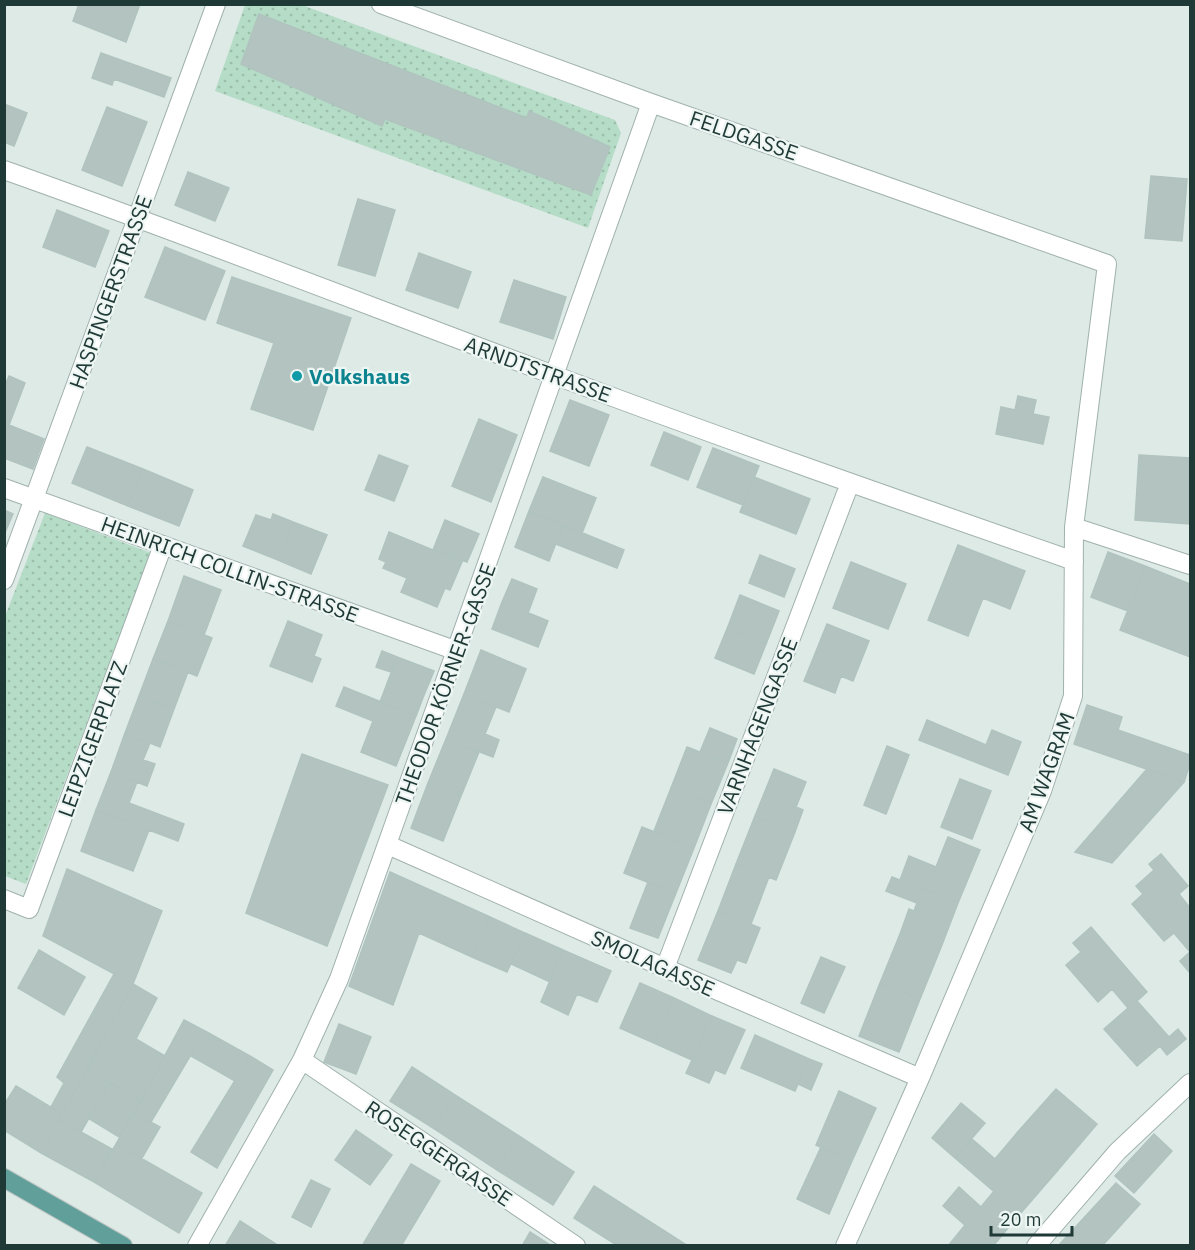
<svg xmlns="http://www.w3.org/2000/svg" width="1195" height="1250" font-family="'IBM Plex Sans',sans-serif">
<defs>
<pattern id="grass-dots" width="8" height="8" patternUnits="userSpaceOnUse" patternTransform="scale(1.5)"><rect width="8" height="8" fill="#b5dcc6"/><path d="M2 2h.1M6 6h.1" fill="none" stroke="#9bbeab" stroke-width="1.8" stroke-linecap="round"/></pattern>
</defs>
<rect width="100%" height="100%" fill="#ddeae6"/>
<path fill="url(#grass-dots)" d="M245,5H302L615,120L621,133L588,228L215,91Z
M45,513L151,553L26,884L5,876L4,619Z"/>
<path fill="#b3c4c0" stroke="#b0c3be" stroke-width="1.5" d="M79,4H140L126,42L73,21Z
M259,14L527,118L529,111L610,147L591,195L385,119L382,126L241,64Z
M101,53L171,78L164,97L114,79L112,85L92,78Z
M4,104L27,113L14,146L4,142Z
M107,107L147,122L122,186L82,170Z
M188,172L229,188L215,221L175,205Z
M1151,176L1187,179L1182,241L1145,238Z
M358,199L395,210L375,276L338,265Z
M57,210L109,231L95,267L43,247Z
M165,247L225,271L205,320L145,297Z
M419,253L471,272L458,308L406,290Z
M232,277L351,318L313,430L251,409L274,343L217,323Z
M514,280L566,297L553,339L500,322Z
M9,376L25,383L9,425L44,439L33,469L4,458V388Z
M1018,396L1036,400L1033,414L1049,417L1043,444L996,434L1001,407L1015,410Z
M570,400L609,415L589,466L550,451Z
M479,419L517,435L491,502L452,486Z
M664,432L701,447L688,480L651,465Z
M87,447L143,469L128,506L72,483Z
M713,448L759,466L743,505L697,487Z
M379,455L408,466L394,501L365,490Z
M1139,455L1190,458V524L1135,520Z
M143,469L193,490L179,526L128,506Z
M543,477L596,498L582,533L529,511Z
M754,477L810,499L796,534L740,512Z
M4,510L13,514L4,535Z
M529,511L563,525L549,561L515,547Z
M273,514L293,522L278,560L243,546L256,515L271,520Z
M445,520L479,534L467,562L433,550Z
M293,522L327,535L311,574L278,560Z
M563,525L624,550L617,568L556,544Z
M389,532L462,562L450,590L445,588L437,607L401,592L407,578L383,568L386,562L379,559Z
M958,545L1025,571L1010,609L983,598L968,636L928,620Z
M1108,552L1145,566L1128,611L1091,597Z
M760,555L795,569L784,597L749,583Z
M851,562L906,584L888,629L833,608Z
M1145,566L1190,584V657L1120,630Z
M184,576L221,590L204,635L168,621Z
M512,579L537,589L528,613L502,602Z
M740,595L779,611L766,644L727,629Z
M502,602L548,621L538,647L492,629Z
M168,621L212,638L197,676L153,659Z
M288,621L322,635L314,656L321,659L312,682L270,666Z
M827,624L869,641L853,681L841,676L835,693L804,681Z
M727,629L766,644L754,674L715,658Z
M481,650L526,669L509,712L464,694Z
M382,651L397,657L391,672L376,667Z
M397,657L434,671L424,695L388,681Z
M153,659L188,672L174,709L139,696Z
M388,681L424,695L416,716L380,702Z
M344,687L416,716L396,766L361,752L373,721L336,706Z
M464,694L496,707L485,734L499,740L493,757L446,739Z
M139,696L174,709L160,747L125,733Z
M1087,705L1122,717L1118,730L1190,755V764L1184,782L1074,744Z
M927,720L986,745L992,730L1021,742L1008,775L919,740Z
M710,728L737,739L728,763L700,752Z
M125,733L150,743L143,760L155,764L147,786L111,772Z
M446,739L479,752L461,796L428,783Z
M887,746L909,755L886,814L864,805Z
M687,747L728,763L711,804L671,788Z
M302,754L388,785L327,946L246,913Z
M774,769L806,782L796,807L803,810L795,832L755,816Z
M1147,769L1184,782L1112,863L1075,852Z
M111,772L137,782L129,803L184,824L178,841L96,810Z
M960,779L991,791L972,839L941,827Z
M428,783L461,796L443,841L411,828Z
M671,788L711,804L694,848L654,831Z
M96,810L149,830L133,871L81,851Z
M755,816L795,832L776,880L736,864Z
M642,827L694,848L676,893L624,873Z
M948,837L980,850L958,903L900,880L909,856L936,867Z
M1161,854L1188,886L1179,894L1190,908V952L1174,933L1164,941L1132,904L1143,894L1136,886L1154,870L1149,864Z
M736,864L769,877L751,924L718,911Z
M67,869L162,911L133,984L43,936Z
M390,872L490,917L472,957L419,933L393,1005L349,986Z
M892,877L958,903L940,950L900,934L909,909L914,911L917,903L886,891Z
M648,882L676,893L658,938L630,928Z
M718,911L760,928L746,963L737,960L731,973L698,960Z
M490,917L525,933L507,972L472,957Z
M1091,927L1147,992L1137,1001L1169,1037L1178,1029L1186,1039L1167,1055L1160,1046L1137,1066L1104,1029L1128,1008L1112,989L1098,1002L1066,965L1081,952L1073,943Z
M525,933L563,950L550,982L511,964Z
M900,934L940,950L920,999L880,983Z
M39,950L85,977L64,1015L18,988Z
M563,950L611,971L597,1002L577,994L568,1015L541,1002Z
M1190,952V973L1180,961Z
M821,957L845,967L824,1013L801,1003Z
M114,974L133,984L62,1114L51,1107L64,1083L57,1077Z
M640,983L674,998L654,1043L620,1028Z
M880,983L920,999L899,1052L859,1036Z
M133,984L157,998L136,1039L165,1056L141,1101L87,1070Z
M674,998L712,1016L692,1060L654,1043Z
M712,1016L745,1030L725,1074L692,1060Z
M184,1020L205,1031L151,1122L134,1113Z
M339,1024L371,1037L356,1074L324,1062Z
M205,1031L250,1056L235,1081L191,1056Z
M755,1035L809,1059L795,1091L741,1068Z
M250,1056L273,1070L217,1168L191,1152Z
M809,1059L822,1064L811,1090L798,1084Z
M692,1060L715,1070L709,1083L686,1073Z
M412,1067L455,1095L433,1128L390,1101Z
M87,1070L110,1082L81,1132L59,1120Z
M110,1082L141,1101L119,1137L88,1118Z
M16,1086L62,1114L41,1153L4,1130V1105Z
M1056,1089L1097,1124L1058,1170L1016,1134Z
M839,1091L876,1108L852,1161L816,1145Z
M455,1095L519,1136L497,1170L433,1128Z
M961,1103L985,1123L955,1158L932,1138Z
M134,1113L160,1127L142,1158L116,1144Z
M59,1120L112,1149L94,1182L41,1153Z
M356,1130L392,1155L370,1185L335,1160Z
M1016,1134L1058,1170L1020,1214L955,1158L972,1139L995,1159Z
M1154,1134L1172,1151L1134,1193L1115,1176Z
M519,1136L574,1172L553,1205L497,1170Z
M116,1144L202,1193L179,1233L94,1182Z
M821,1147L852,1161L829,1214L797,1199Z
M411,1164L440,1181L401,1246H362Z
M311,1180L330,1189L311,1227L292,1217Z
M1116,1183L1140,1204L1102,1246H1058Z
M594,1186L663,1230L653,1246H618L574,1218Z
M959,1187L981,1207L994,1191L1020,1214L993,1246H989L943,1206Z
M240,1221L279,1246H225Z
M965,1225L989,1246H948Z
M663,1230L688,1246H653Z
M530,1232L550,1245V1246H522Z"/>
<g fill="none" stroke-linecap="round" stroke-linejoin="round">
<defs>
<path id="minor" d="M381,4L651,103L1107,264L1074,527L1073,696L1042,791L920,1078L845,1246
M4,170C188,235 369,306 551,374C724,439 899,500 1074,561
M4,488L457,651
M1074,527L1190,565
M4,580L216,4
M388,845L665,968L920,1078
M4,899L29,909L163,545
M665,968L850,483
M302,1060L576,1246
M197,1246L302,1060L339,979L651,103
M1036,1246L1117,1152L1190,1083"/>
<path id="major" d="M4,1178L123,1246"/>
</defs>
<use href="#minor" stroke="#a0b1ae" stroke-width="20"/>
<use href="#major" stroke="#bcc4c3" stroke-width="20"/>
<use href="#minor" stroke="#fff" stroke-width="18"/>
<use href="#major" stroke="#61a09a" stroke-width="18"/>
</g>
<circle fill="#0f9aa8" stroke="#eef6f3" stroke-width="2" cx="297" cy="376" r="6"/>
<g text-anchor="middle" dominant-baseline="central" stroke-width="4.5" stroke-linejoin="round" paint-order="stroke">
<g font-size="21" fill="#1f3936" stroke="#eef6f3">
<text transform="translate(744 135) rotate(19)">FELDGASSE</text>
<text transform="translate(110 292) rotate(-70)">HASPINGERSTRASSE</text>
<text transform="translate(538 369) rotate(20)">ARNDTSTRASSE</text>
<text transform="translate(230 569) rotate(20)">HEINRICH COLLIN-STRASSE</text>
<text transform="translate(445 684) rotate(-70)">THEODOR KÖRNER-GASSE</text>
<text transform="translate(757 726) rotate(-69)">VARNHAGENGASSE</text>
<text transform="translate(92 739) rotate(-70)">LEIPZIGERPLATZ</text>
<text transform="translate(1046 772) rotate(-70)">AM WAGRAM</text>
<text transform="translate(653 963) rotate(24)">SMOLAGASSE</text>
<text transform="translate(439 1153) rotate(34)">ROSEGGERGASSE</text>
</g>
<g font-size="21" font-weight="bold" fill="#0d838f" stroke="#eef6f3" text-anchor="start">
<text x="309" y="376">Volkshaus</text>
</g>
</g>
<rect width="1195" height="1250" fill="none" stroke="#1f3936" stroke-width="12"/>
<path d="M991 1226v9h81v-9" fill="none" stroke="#1f3936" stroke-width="3"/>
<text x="1000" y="1226" font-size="18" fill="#1f3936" stroke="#eef6f3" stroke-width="4.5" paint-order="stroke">20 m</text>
</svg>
